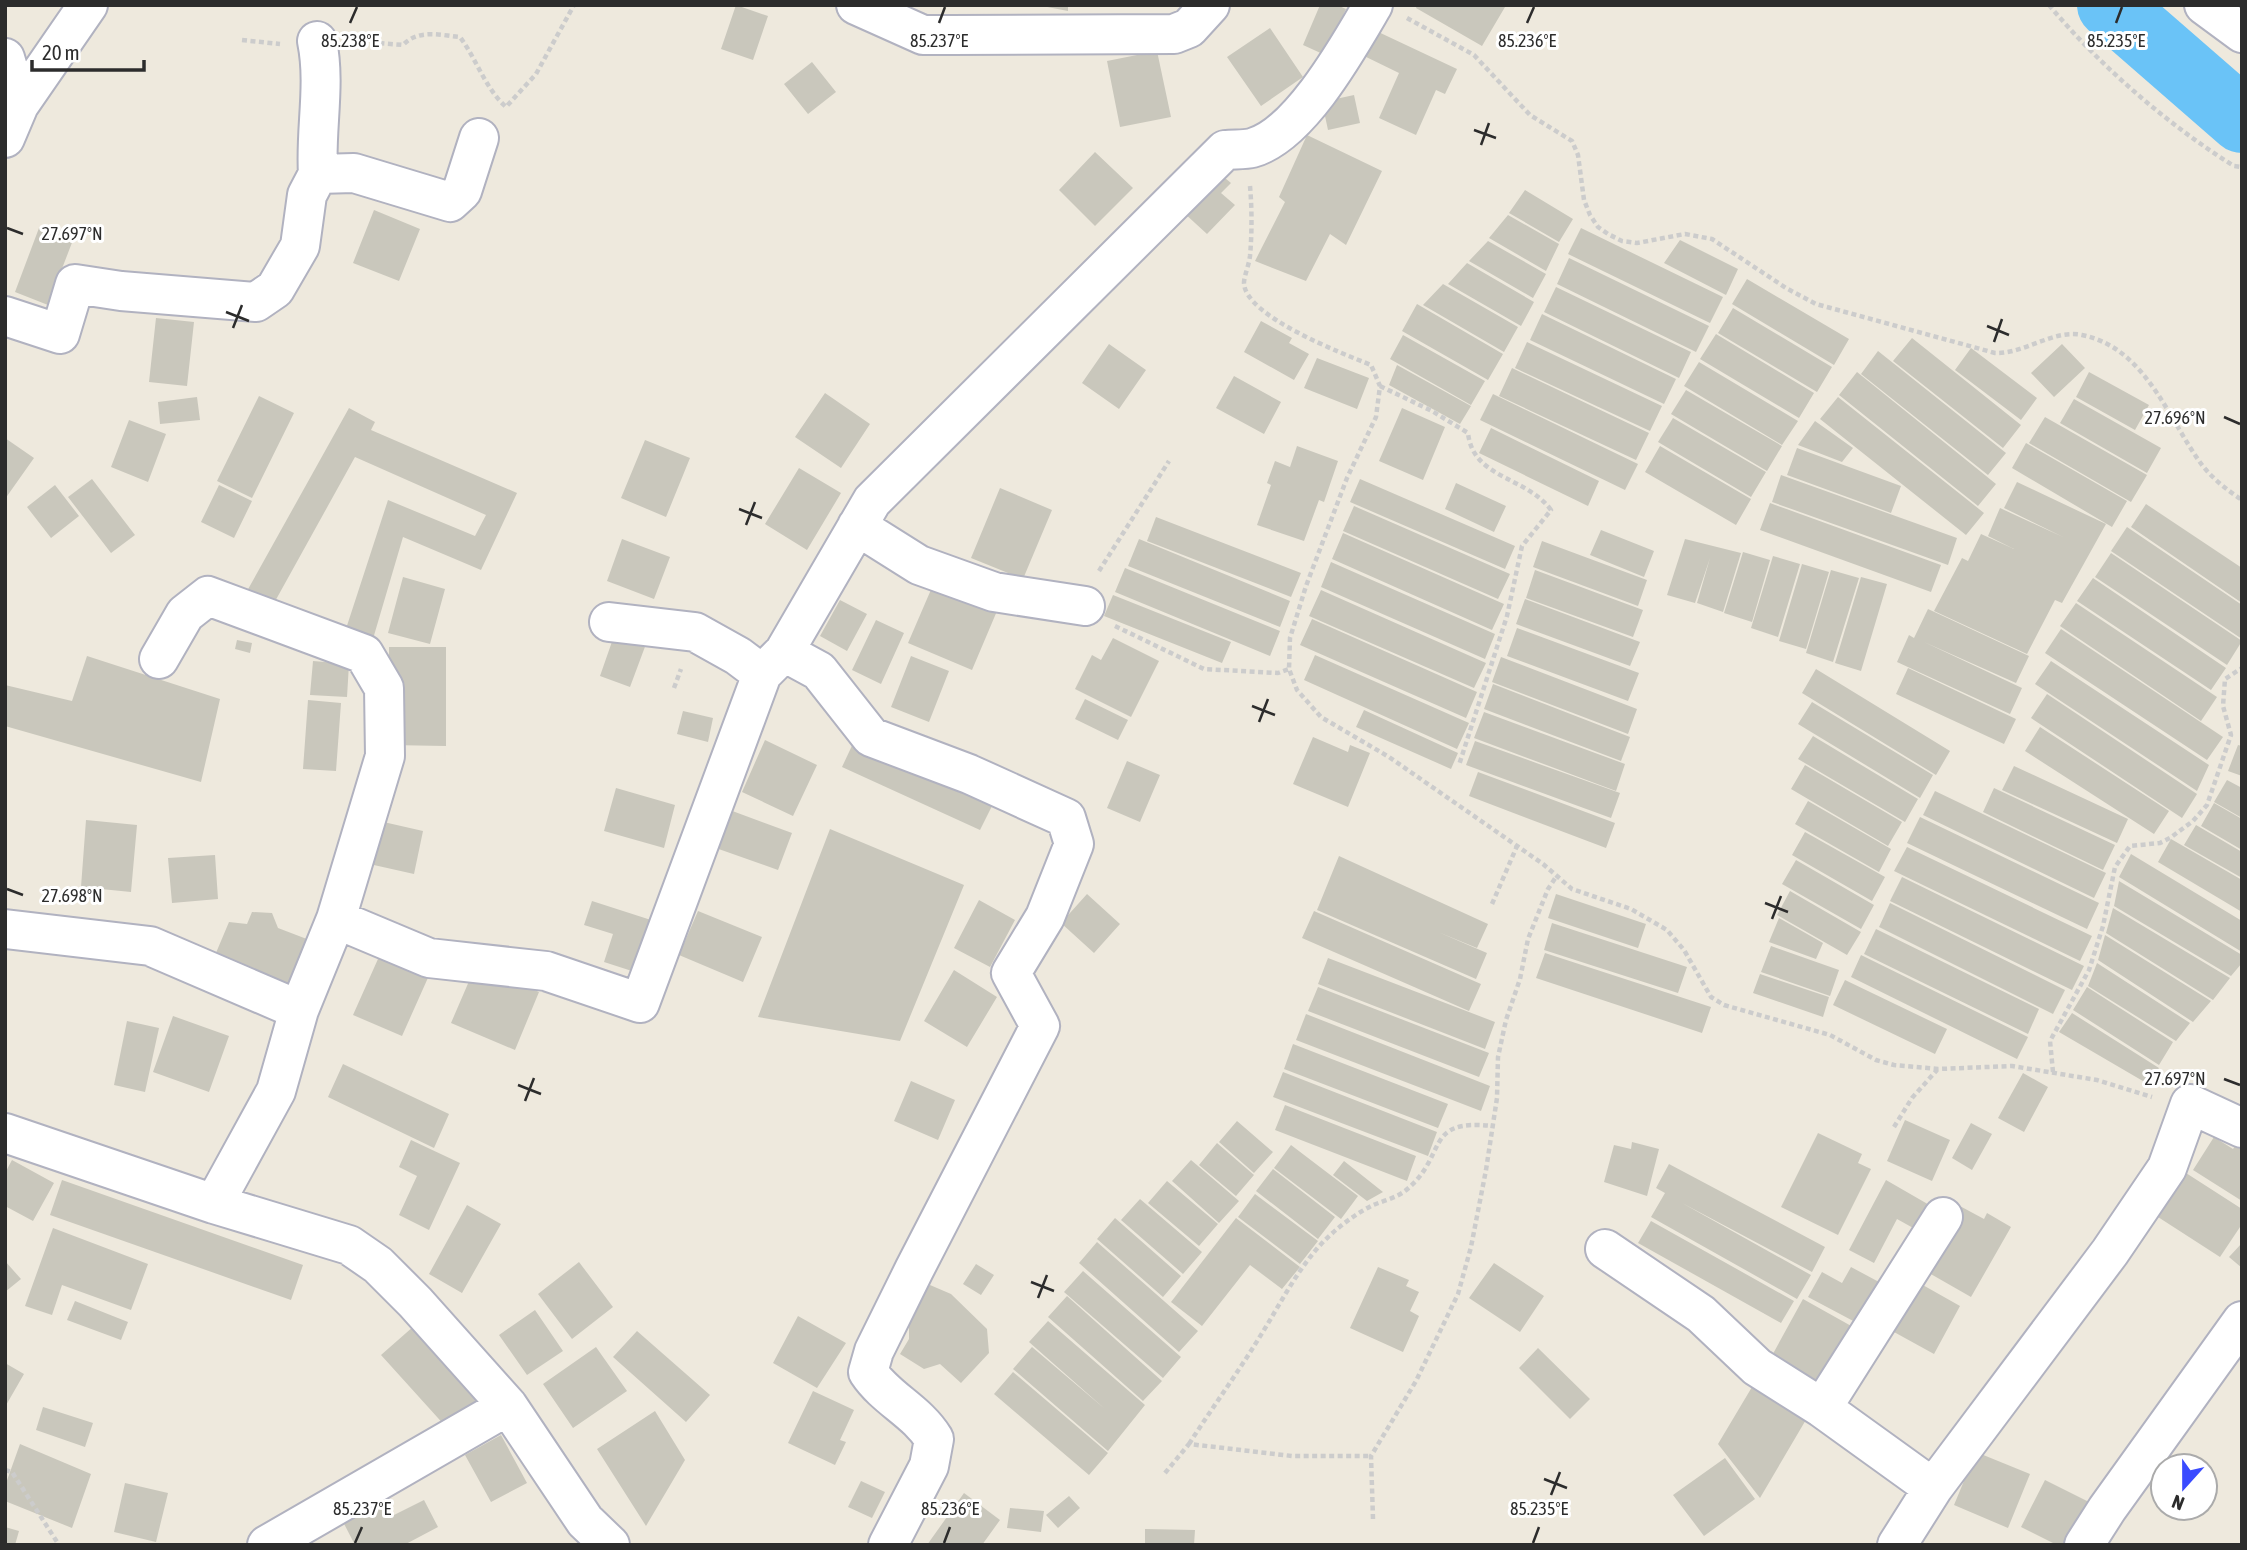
<svg xmlns="http://www.w3.org/2000/svg" width="2247" height="1550" font-family="'Asap Condensed',sans-serif">
<rect width="100%" height="100%" fill="#eee9dd"/>
<g fill="none" stroke-linecap="round" stroke-linejoin="round">
<path stroke="#6ac3f7" stroke-width="66" d="M2110,5L2242,120"/>
</g>
<path fill="#c9c7bc" d="M736,5L768,16L753,60L721,49Z
M1037,5H1068V11Z
M1320,5H1337L1346,9L1325,55L1303,45Z
M1417,5H1501L1505,7L1482,46L1416,8Z
M1270,28L1303,77L1261,106L1227,57Z
M1372,29L1457,69L1445,94L1436,90L1416,135L1379,118L1399,73L1360,54Z
M1157,51L1171,117L1120,127L1107,61Z
M812,62L836,92L808,114L784,84Z
M1354,95L1360,123L1328,130L1322,102Z
M1307,135L1382,171L1346,245L1330,234L1306,281L1255,261L1285,202L1279,197Z
M1095,152L1133,188L1095,226L1059,190Z
M1219,173L1231,183L1221,193L1235,205L1207,234L1183,212Z
M1525,190L1573,219L1559,242L1509,213Z
M374,210L420,229L399,281L353,263Z
M1508,215L1559,244L1546,271L1489,238Z
M39,228L73,240L48,305L15,292Z
M1581,228L1723,297L1710,323L1568,254Z
M1680,240L1738,269L1726,295L1664,263Z
M1488,241L1546,274L1533,298L1469,261Z
M1569,258L1709,326L1696,352L1557,284Z
M1467,263L1534,302L1521,326L1448,284Z
M1747,279L1849,339L1834,365L1732,304Z
M1443,284L1518,327L1504,352L1423,305Z
M1556,287L1691,352L1679,378L1544,312Z
M1417,304L1503,354L1488,380L1402,331Z
M1733,308L1832,367L1817,392L1718,333Z
M1542,314L1676,379L1664,404L1530,340Z
M156,318L194,322L187,386L149,382Z
M1261,321L1292,338L1289,343L1309,354L1294,380L1244,352Z
M1716,334L1814,393L1799,418L1700,359Z
M1403,335L1485,381L1471,405L1390,359Z
M1912,338L2021,425L2003,448L1893,361Z
M1527,342L1662,406L1650,431L1515,368Z
M1109,344L1146,370L1119,409L1082,383Z
M2062,344L2085,368L2054,397L2031,373Z
M1971,348L2037,398L2021,420L1955,370Z
M1878,351L2006,453L1988,475L1861,374Z
M1317,358L1369,378L1357,409L1304,388Z
M1699,362L1798,421L1782,445L1684,386Z
M1397,365L1471,406L1460,424L1389,385Z
M1512,368L1649,433L1636,460L1499,396Z
M1857,372L1996,484L1978,506L1839,395Z
M2089,372L2149,405L2135,430L2076,397Z
M1234,376L1281,402L1264,434L1216,408Z
M1686,390L1782,446L1767,471L1671,414Z
M825,393L870,424L841,468L795,437Z
M1493,394L1638,464L1625,490L1480,420Z
M259,396L294,413L252,498L217,481Z
M197,397L200,420L160,424L158,402Z
M1838,397L1984,513L1966,535L1820,419Z
M2074,399L2161,448L2147,473L2060,423Z
M349,408L375,422L371,430L517,493L481,570L403,537L370,649L342,641L388,500L475,536L486,515L355,457L268,614L242,600Z
M1402,408L1445,427L1423,480L1379,461Z
M2045,417L2147,475L2131,502L2029,443Z
M1673,418L1766,472L1751,497L1658,442Z
M129,420L166,434L148,482L111,467Z
M1815,421L1853,448L1842,462L1798,445Z
M1491,428L1599,481L1588,506L1479,453Z
M5,438L34,458L5,499Z
M645,440L690,458L666,517L621,498Z
M2026,443L2127,501L2112,527L2012,468Z
M1297,446L1338,461L1324,502L1319,500L1304,541L1257,525L1271,485L1267,483L1275,461L1290,467Z
M1660,446L1751,499L1736,525L1645,472Z
M1797,448L1901,486L1891,513L1787,475Z
M799,468L841,493L807,550L765,524Z
M1781,475L1957,538L1948,565L1772,502Z
M92,479L135,535L111,553L68,497Z
M1360,479L1515,546L1505,569L1350,502Z
M2017,482L2106,524L2062,603L2055,600L2027,654L1934,611L1962,558L1968,561L1981,534L2014,549L1988,536L2000,508L2063,537L2004,508Z
M1456,483L1506,506L1494,532L1445,509Z
M55,485L79,516L51,538L27,507Z
M219,485L252,501L234,538L201,522Z
M1000,488L1052,510L1023,579L971,558Z
M1770,503L1941,565L1931,592L1760,530Z
M2146,504L2242,568V603L2131,527Z
M1354,506L1510,574L1498,599L1343,531Z
M1156,517L1301,573L1291,597L1147,541Z
M2127,527L2242,605V639L2111,551Z
M1601,530L1654,551L1644,577L1590,555Z
M1343,533L1504,604L1492,630L1332,559Z
M622,539L670,557L654,599L607,581Z
M1139,539L1290,601L1280,627L1128,566Z
M1685,539L1741,553L1723,612L1697,603L1710,558L1695,603L1667,595Z
M1542,541L1647,580L1638,606L1533,567Z
M1743,552L1770,560L1752,622L1724,613Z
M2111,553L2242,641L2227,665L2095,577Z
M1773,556L1800,564L1778,637L1751,628Z
M1331,562L1495,634L1485,659L1321,587Z
M1802,564L1829,572L1806,649L1779,641Z
M1125,568L1280,631L1270,656L1115,592Z
M1535,570L1643,610L1633,637L1526,598Z
M1831,570L1859,578L1833,662L1806,653Z
M403,577L445,589L430,644L388,633Z
M1861,577L1887,584L1861,671L1835,663Z
M2093,578L2226,668L2211,690L2077,601Z
M933,585L997,611L972,670L908,643Z
M1321,590L1486,663L1474,688L1309,616Z
M1113,595L1231,642L1222,663L1104,616Z
M1525,599L1640,642L1630,666L1516,624Z
M840,600L867,614L847,651L820,636Z
M2076,603L2217,697L2201,721L2060,626Z
M1928,609L2029,656L2016,683L1924,642L2022,688L2010,714L1897,662L1909,635L1914,638Z
M1312,619L1477,692L1466,718L1300,645Z
M876,620L904,633L881,684L852,670Z
M1517,628L1639,673L1628,701L1507,656Z
M2061,629L2223,737L2207,760L2045,653Z
M615,633L646,644L630,687L600,676Z
M1113,638L1159,661L1131,717L1075,689L1092,655L1101,660Z
M237,640L252,643L250,653L235,649Z
M389,647H446V746L389,745Z
M1315,655L1469,723L1457,749L1304,680Z
M87,656L220,699L201,782L5,726V685L72,701Z
M911,656L949,671L929,722L891,707Z
M1501,657L1637,709L1628,734L1492,682Z
M313,661L349,664L347,697L310,695Z
M2051,661L2209,765L2197,791L2035,684Z
M1908,668L2016,719L2004,744L1896,694Z
M1816,669L1950,751L1936,775L1802,693Z
M1493,684L1630,737L1621,761L1484,709Z
M2047,694L2197,794L2182,818L2031,718Z
M1085,699L1128,720L1118,740L1075,719Z
M308,700L341,703L336,771L303,769Z
M1812,702L1933,775L1920,798L1798,724Z
M1364,710L1458,753L1451,769L1356,727Z
M683,711L713,718L708,742L677,734Z
M1484,712L1625,764L1616,791L1474,738Z
M2040,727L2169,811L2154,834L2025,751Z
M857,735L995,800L980,830L842,767Z
M1813,736L1918,799L1905,822L1798,759Z
M1313,737L1348,752L1350,745L1370,753L1348,807L1293,784Z
M765,740L817,765L793,816L742,792Z
M1475,741L1620,793L1611,818L1466,765Z
M2238,745L2242,746V776L2228,771Z
M1127,761L1160,775L1140,822L1107,808Z
M1805,765L1902,822L1888,846L1791,789Z
M2014,766L2128,819L2117,843L2002,790Z
M1478,772L1615,823L1606,848L1469,796Z
M2227,780L2242,788V818L2214,802Z
M616,788L675,805L664,848L604,831Z
M1994,788L2115,845L2103,870L1983,812Z
M1935,791L2106,873L2094,898L1923,815Z
M1808,801L1891,849L1879,872L1795,824Z
M2214,803L2242,819V850L2201,826Z
M727,809L792,833L778,870L713,847Z
M1920,817L2099,903L2087,929L1907,843Z
M366,818L423,831L414,874L356,861Z
M86,820L137,825L131,892L81,887Z
M2196,825L2242,852V878L2184,845Z
M830,829L964,885L900,1041L758,1017Z
M1805,832L1885,877L1872,901L1792,855Z
M2171,839L2242,880V912L2158,862Z
M1907,847L2092,936L2080,961L1894,871Z
M2131,854L2242,921V952L2119,877Z
M215,855L218,899L172,903L168,858Z
M1339,856L1488,924L1477,948L1438,932L1487,953L1476,979L1317,910Z
M1796,860L1874,905L1861,929L1782,884Z
M1902,877L2084,966L2072,990L1890,901Z
M2119,881L2242,955V963L2231,976L2114,906Z
M1790,891L1861,932L1847,955L1777,915Z
M1087,894L1120,924L1094,953L1061,923Z
M1556,894L1646,924L1638,948L1548,918Z
M979,900L1015,920L990,967L954,948Z
M592,901L651,920L635,972L604,962L613,934L584,925Z
M1890,903L2065,990L2053,1014L1879,927Z
M2113,908L2230,978L2213,1000L2106,933Z
M698,911L762,937L743,982L679,955Z
M1314,911L1481,984L1469,1011L1302,938Z
M252,912L272,913L278,928L312,941L291,992L213,960L229,922L247,924Z
M1779,918L1823,943L1816,959L1769,942Z
M1552,923L1687,967L1678,993L1544,950Z
M1876,929L2039,1009L2028,1034L1864,954Z
M2105,935L2211,1001L2193,1022L2098,960Z
M1771,946L1839,970L1830,996L1761,972Z
M382,950L431,971L402,1036L353,1015Z
M1545,953L1711,1007L1702,1033L1536,978Z
M1861,955L2028,1037L2017,1059L1851,977Z
M1328,958L1495,1022L1485,1049L1318,984Z
M2097,963L2190,1023L2176,1041L2088,986Z
M476,965L539,992L515,1050L451,1023Z
M954,970L997,997L967,1047L924,1021Z
M1760,974L1829,997L1823,1017L1753,993Z
M1845,980L1947,1029L1935,1054L1833,1005Z
M1318,987L1489,1053L1479,1077L1308,1011Z
M2087,987L2173,1042L2159,1065L2073,1010Z
M2072,1013L2159,1068L2148,1084L2059,1032Z
M1306,1014L1490,1086L1481,1111L1296,1040Z
M173,1016L229,1036L209,1092L153,1072Z
M127,1021L159,1028L145,1092L114,1085Z
M1293,1044L1448,1104L1438,1128L1284,1069Z
M343,1064L449,1114L434,1148L328,1097Z
M1283,1072L1437,1132L1428,1156L1273,1097Z
M2023,1073L2048,1087L2024,1132L1998,1118Z
M911,1081L955,1100L938,1140L894,1121Z
M1285,1105L1416,1156L1407,1181L1275,1130Z
M1905,1120L1950,1140L1932,1181L1887,1161Z
M1237,1121L1273,1152L1254,1173L1219,1142Z
M1971,1123L1992,1134L1972,1170L1952,1158Z
M1818,1133L1862,1154L1858,1163L1871,1169L1838,1235L1781,1207Z
M2214,1137L2233,1149L2238,1142L2242,1144V1201L2193,1170Z
M411,1140L460,1163L429,1230L399,1215L417,1176L399,1167Z
M1632,1142L1659,1149L1647,1196L1604,1182L1614,1145L1631,1149Z
M1217,1143L1254,1175L1236,1196L1199,1165Z
M1291,1145L1358,1196L1341,1219L1274,1168Z
M12,1160L54,1183L33,1221L5,1206V1173Z
M1191,1160L1239,1201L1219,1223L1172,1181Z
M1344,1161L1383,1192L1367,1201L1333,1175Z
M1669,1164L1825,1247L1812,1272L1682,1203L1811,1275L1797,1299L1651,1217L1665,1193L1656,1188Z
M1273,1169L1335,1217L1318,1239L1256,1191Z
M2186,1173L2242,1209V1224L2220,1257L2158,1217Z
M62,1180L303,1265L291,1300L50,1215Z
M1886,1180L1938,1210L1924,1234L1897,1219L1874,1263L1849,1250Z
M1167,1181L1218,1224L1199,1246L1148,1203Z
M1255,1194L1318,1241L1300,1264L1238,1217Z
M1140,1199L1202,1252L1183,1274L1121,1220Z
M467,1205L501,1224L462,1293L429,1274Z
M1958,1205L1984,1219L1987,1213L2011,1227L1971,1297L1922,1269Z
M1115,1218L1181,1276L1163,1297L1097,1239Z
M1236,1218L1300,1267L1282,1289L1250,1265L1202,1326L1171,1302Z
M1651,1221L1794,1301L1781,1323L1638,1243Z
M53,1228L148,1264L131,1310L62,1285L52,1315L25,1306Z
M1097,1242L1198,1331L1179,1352L1079,1263Z
M2242,1243V1268L2229,1257Z
M5,1261L21,1279L5,1292Z
M579,1262L613,1307L572,1339L538,1294Z
M1494,1263L1544,1296L1520,1332L1469,1298Z
M976,1264L994,1275L981,1295L963,1284Z
M1378,1267L1409,1280L1406,1286L1419,1292L1410,1311L1419,1316L1403,1352L1350,1328Z
M1851,1267L1879,1282L1857,1323L1808,1297L1822,1272L1842,1283Z
M1083,1271L1181,1357L1163,1378L1064,1292Z
M1921,1284L1960,1306L1934,1354L1894,1332Z
M930,1285L951,1294L987,1329L989,1353L961,1383L940,1364L924,1369L900,1354L909,1339V1312Z
M1067,1296L1162,1381L1143,1401L1048,1317Z
M1803,1299L1853,1327L1818,1389L1769,1361Z
M75,1301L128,1322L121,1340L67,1320Z
M535,1310L563,1351L527,1375L499,1335Z
M798,1316L846,1343L817,1388L773,1363Z
M1048,1321L1145,1405L1108,1451L1013,1369L1032,1347L1105,1409L1029,1342Z
M414,1326L479,1399L447,1428L381,1355Z
M637,1331L710,1395L686,1422L613,1357Z
M596,1347L627,1391L573,1428L543,1384Z
M1538,1348L1590,1399L1570,1419L1519,1368Z
M5,1363L24,1374L5,1407Z
M1013,1372L1108,1453L1089,1475L994,1394Z
M1752,1387L1807,1418L1760,1498L1718,1444Z
M813,1391L854,1410L840,1440L846,1442L835,1465L788,1443Z
M43,1407L93,1423L85,1447L36,1430Z
M655,1411L685,1460L646,1526L597,1449Z
M501,1435L527,1483L491,1502L465,1455Z
M20,1444L91,1474L72,1528L5,1501V1486Z
M1976,1452L2030,1474L2008,1528L1954,1505Z
M1725,1458L1755,1499L1704,1536L1673,1495Z
M2045,1480L2091,1503L2070,1545H2057L2021,1527Z
M861,1481L885,1492L872,1518L848,1507Z
M125,1483L168,1493L156,1542L114,1532Z
M380,1492L392,1516L424,1500L438,1527L404,1545H355L339,1514Z
M964,1493L1000,1520L982,1545H927Z
M1069,1496L1080,1508L1058,1528L1046,1515Z
M1010,1508L1044,1511L1041,1532L1007,1528Z
M5,1527L19,1531L15,1545H5Z
M1145,1529L1195,1530L1194,1545H1145Z"/>
<g fill="none" stroke-linecap="round" stroke-linejoin="round">
<defs>
<path id="minor" d="M856,5L923,35H951L1174,34L1189,28L1210,5
M2204,5L2242,33
M317,41C326,85 315,130 318,174
M5,58L19,105
M5,138L19,105L88,5
M5,316L60,334L75,284L121,291L256,302L275,289L300,246L307,195L318,174L354,173L450,202L462,191L479,138
M857,526L919,565L994,592L1085,606
M609,622L695,632L738,656L762,674
M784,652L819,671L871,737L969,774L1066,818L1074,844L1045,917L1011,973L1040,1026L914,1270L874,1351L868,1372C886,1399 917,1411 934,1439L929,1466L888,1545
M159,659L185,614L208,596L364,654L384,688L385,756L336,919L299,1010L276,1091L214,1204
M336,919L429,958L546,971L640,1003L762,674L784,652L872,501L1225,150C1234,149 1244,150 1252,148C1300,135 1349,46 1373,5
M5,929L150,946L299,1010
M5,1133L214,1204L349,1245L378,1265L415,1302L508,1406L585,1521L610,1545
M1605,1249L1701,1314L1757,1367L1822,1408
M1933,1488L1822,1408L1943,1217
M267,1545L508,1406
M1897,1545L1933,1488L2110,1252L2167,1168L2190,1104L2242,1128
M2084,1545L2107,1509L2242,1321"/>
</defs>
<use href="#minor" stroke="#b1b2c0" stroke-width="42"/>
<path stroke="#ccc" stroke-width="4.5" stroke-dasharray="5 3.5" stroke-linecap="butt" d="M2049,5C2099,65 2168,125 2234,166L2242,167
M1407,18L1474,55L1530,115L1572,141L1578,155L1584,200L1590,215L1598,227L1608,234L1622,241L1637,243L1685,234L1712,239L1786,288L1816,304L1995,353C2025,354 2053,329 2082,335C2146,348 2168,419 2202,465C2213,479 2227,490 2242,500
M242,40L280,44
M354,41L403,45C418,29 440,35 460,37C477,60 485,88 506,107L536,74L574,5
M1250,186C1252,209 1252,233 1250,256C1249,265 1245,273 1244,282C1243,316 1344,354 1371,365L1380,386L1376,417L1347,478L1306,586L1290,638L1289,669L1297,690L1321,717L1389,757L1543,864L1572,889L1631,909L1667,930L1684,950L1711,997L1724,1005L1830,1035L1876,1060L1894,1065L1938,1069L2012,1066L2097,1080L2152,1097
M1380,386L1432,411L1468,433C1473,479 1526,476 1551,510L1522,546L1507,616L1459,765
M1099,571L1169,461
M1115,626L1204,669L1278,673L1289,669
M674,688L681,669
M1492,904L1517,846
M2053,1072L2050,1041L2089,970L2103,926L2115,867L2130,846L2160,843L2170,838L2193,821L2207,805L2231,735L2223,706L2225,679L2242,668
M1894,1127L1912,1098L1937,1070
M1189,1444C1212,1408 1237,1374 1259,1338C1280,1305 1297,1269 1324,1241C1338,1227 1354,1215 1371,1206C1382,1201 1396,1198 1405,1191C1449,1156 1422,1118 1493,1126
M5,1470L12,1472L59,1545
M1165,1473L1189,1444L1292,1456H1371
M1373,1519L1371,1456L1416,1381L1458,1294L1471,1247L1486,1170L1497,1098L1498,1057L1506,1020L1520,979L1528,939L1548,889L1556,877"/>
<use href="#minor" stroke="#fff" stroke-width="38"/>
</g>
<path fill="none" stroke="#2c2c2c" stroke-width="2.5" d="M350,23L357,7M939,23L945,7M1527,23L1534,7M2116,23L2122,7M1474,130L1496,138M1481,145L1489,123M7,228L23,234M226,312L249,321M1987,326L2009,335M233,328L242,305M1994,342L2002,319M2224,417L2240,424M739,509L762,518M746,525L755,502M1252,706L1275,715M1259,722L1268,699M7,889L23,895M1765,903L1788,912M1772,919L1781,896M2224,1079L2240,1085M518,1085L541,1094M525,1101L534,1078M1031,1282L1054,1291M1038,1298L1047,1275M1544,1479L1567,1488M1551,1495L1560,1472M355,1543L362,1527M944,1543L950,1527M1533,1543L1539,1527"/>
<g font-size="18" text-anchor="middle" fill="#2c2c2c" stroke="#fff" stroke-width="6" stroke-linejoin="round" paint-order="stroke">
<text x="350" y="47">85.238°E</text>
<text x="939" y="47">85.237°E</text>
<text x="1527" y="47">85.236°E</text>
<text x="2116" y="47">85.235°E</text>
<text x="72" y="240">27.697°N</text>
<text x="2175" y="424">27.696°N</text>
<text x="72" y="902">27.698°N</text>
<text x="2175" y="1085">27.697°N</text>
<text x="362" y="1515">85.237°E</text>
<text x="950" y="1515">85.236°E</text>
<text x="1539" y="1515">85.235°E</text>
</g>
<rect width="2247" height="1550" fill="none" stroke="#2c2c2c" stroke-width="14"/>
<g transform="translate(2184 1487) rotate(201)"><circle r="33" fill="#ffffff" stroke="#ababab" stroke-width="2"/>
<path d="M0-5L12 26L0 18L-12 26Z" fill="#3a4bff"/>
<text y="-10" font-size="19" font-weight="bold" text-anchor="middle" fill="#2c2c2c">N</text>
</g>
<path d="M32 60v10h112v-10" fill="none" stroke="#2c2c2c" stroke-width="3.5"/>
<text x="42" y="60" font-size="21" fill="#2c2c2c" stroke="#ffffff" stroke-width="5" paint-order="stroke">20 m</text>
</svg>
